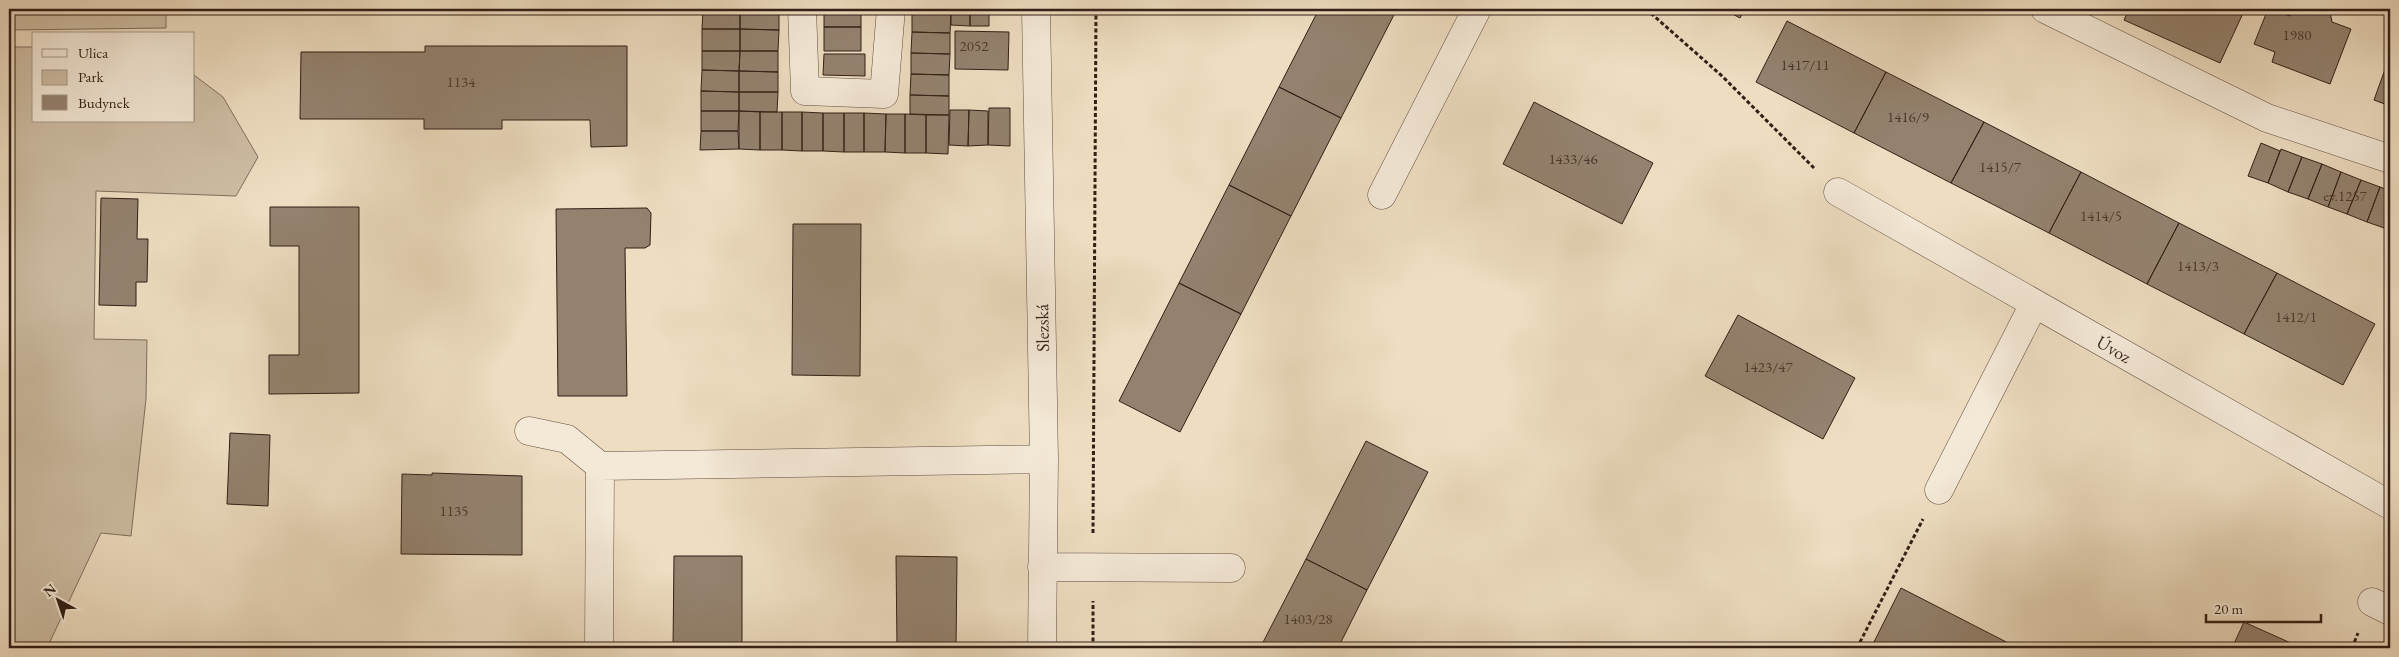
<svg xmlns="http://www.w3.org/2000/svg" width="2399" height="657" font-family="'EB Garamond',serif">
<rect width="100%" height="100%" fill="#eeddc1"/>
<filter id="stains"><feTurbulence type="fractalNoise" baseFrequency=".004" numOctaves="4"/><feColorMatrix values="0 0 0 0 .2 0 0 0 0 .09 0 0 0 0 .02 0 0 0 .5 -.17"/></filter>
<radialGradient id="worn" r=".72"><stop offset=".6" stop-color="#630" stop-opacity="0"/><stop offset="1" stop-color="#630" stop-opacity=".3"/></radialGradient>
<path fill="#cebda4" stroke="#806e5e" d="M9,9H166V28L9,30Z
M9,47H34V121H194V75L223,97L258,157L236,196L96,191L94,339L147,340L146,399L131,536L101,533L47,648H9Z"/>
<path fill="#94826f" stroke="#321f17" d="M703,9H740V29H702Z
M740,9L779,10V30L740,29Z
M824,9H861V27H824Z
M912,9H951V12L912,11Z
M951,9H970V26L951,25Z
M970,9H989V26H970Z
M1319,9H1397L1341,118L1279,87Z
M1723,9H1745L1740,18Z
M2129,9H2245L2220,63L2124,20Z
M2268,9L2290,16L2293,9L2313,14L2321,9L2330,12L2332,22L2351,29L2330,84L2272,62L2275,52L2254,44Z
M912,11L951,12L950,33L912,32Z
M1787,21L1886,72L1854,133L1756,82Z
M824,27H861V51H824Z
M702,29H740V51H702Z
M740,29L779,30L778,51H740Z
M955,31L1009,32L1008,70L955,69Z
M912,32L950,33V54L911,53Z
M425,46H627V146L591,147L590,120H502V129H424V119H300L301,52H425Z
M702,51H740L739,71L702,70Z
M740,51H778V72L739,71Z
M911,53L950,54L949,75L911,74Z
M824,54H865V76L823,75Z
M2388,61L2390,62V106L2374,100Z
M702,70L739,71V92L701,91Z
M739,71L778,72V92H739Z
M1886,72L1984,122L1951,183L1854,133Z
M911,74L949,75V96L910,95Z
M1279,87L1341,118L1291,216L1229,185Z
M701,91L739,92V111H701Z
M739,92H778L777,112L739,111Z
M910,95L949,96V115L910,114Z
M1534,102L1653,163L1622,224L1503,164Z
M989,108H1010V146L988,145Z
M950,110H969L968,146L949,145Z
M969,110L988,111V145L968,146Z
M701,111H739L738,131H701Z
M739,111L760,112V150L739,149Z
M760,112H782V150H760Z
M782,112H802V151L782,150Z
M802,112L823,113V151H802Z
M823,113H844V152L823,151Z
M844,113H864V152H844Z
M864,113L886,114L885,152H864Z
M886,114H905V153L885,152Z
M905,114L926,115V153H905Z
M926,115H949L948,154L926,153Z
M1984,122L2081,172L2049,233L1951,183Z
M701,131H738L739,149L700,150Z
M2261,143L2280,151L2268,183L2248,176Z
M2281,149L2302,157L2288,192L2268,183Z
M2302,157L2322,164L2308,199L2288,192Z
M2322,164L2341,172L2328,207L2308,199Z
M2081,172L2179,223L2147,284L2049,233Z
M2341,172L2361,180L2347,214L2328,207Z
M2361,180L2380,187L2367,222L2347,214Z
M1229,185L1291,216L1241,314L1179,283Z
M2380,187L2390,191V221L2387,229L2367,222Z
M101,198L138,199L137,239H148L147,282H136V306L99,305Z
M270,207H359V393L269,394V355H299V246H270Z
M647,208L651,213L650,245L645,248H625L627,396H558L556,209Z
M2179,223L2277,273L2244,334L2147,284Z
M793,224H861L860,376L792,375Z
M2277,273L2375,324L2343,385L2244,334Z
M1179,283L1241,314L1180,432L1119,401Z
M1738,315L1855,378L1823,439L1705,376Z
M230,433L270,435L268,506L227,504Z
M1366,441L1428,472L1367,590L1306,559Z
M432,473L522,476V555L401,554L402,474L432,475Z
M674,556H742V648H673Z
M896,556L957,557L956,648H897Z
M1306,559L1367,590L1338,648H1260Z
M1901,588L2018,648H1871Z
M2244,622L2302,648H2232Z"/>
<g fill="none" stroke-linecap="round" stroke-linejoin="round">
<defs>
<path id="minor" d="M802,9L805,91L884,94L891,9
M1036,9L1044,459L1042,648
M2045,9L2267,118L2390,159
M1838,192L2390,505
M1382,195L1477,9
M529,431L567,439L600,466L1044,459
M1939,490L2034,304
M1042,567L1231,568
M2372,602L2390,611
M599,648L600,466"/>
</defs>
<use href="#minor" stroke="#614e42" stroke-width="29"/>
<path stroke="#321f17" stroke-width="3" stroke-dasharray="4 2.5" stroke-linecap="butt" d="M1646,9L1722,76L1814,168
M1093,533L1096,9
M1093,648V601
M1857,648L1923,519
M2352,648L2358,633"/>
<use href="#minor" stroke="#f4e9d7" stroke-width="28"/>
</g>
<g text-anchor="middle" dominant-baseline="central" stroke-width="5" stroke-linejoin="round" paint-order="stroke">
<g font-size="15" fill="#4a382d">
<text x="2297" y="34">1980</text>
<text x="974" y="45">2052</text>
<text x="1805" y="64">1417/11</text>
<text x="461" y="81">1134</text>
<text x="1908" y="116">1416/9</text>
<text x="1573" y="158">1433/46</text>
<text x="2000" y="166">1415/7</text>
<text x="2345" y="195">ev.1257</text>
<text x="2101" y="215">1414/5</text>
<text x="2198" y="265">1413/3</text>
<text x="2296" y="316">1412/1</text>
<text x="1768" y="366">1423/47</text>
<text x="454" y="510">1135</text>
<text x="1308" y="618">1403/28</text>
</g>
<g font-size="18" fill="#321f17" stroke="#f4e9d7">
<text transform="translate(1042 328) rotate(-91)">Slezská</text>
<text transform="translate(2114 349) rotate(30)">Úvoz</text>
</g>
</g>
<rect width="2399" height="657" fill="none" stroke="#eeddc1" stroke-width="30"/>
<rect x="10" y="10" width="2379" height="637" fill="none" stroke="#321f17" stroke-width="2.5"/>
<rect x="15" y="15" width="2369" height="627" fill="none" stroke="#321f17"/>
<rect x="32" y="32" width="162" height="90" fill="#f4e9d7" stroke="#a6988a"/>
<rect x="42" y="49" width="25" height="8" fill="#f4e9d7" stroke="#a6988a"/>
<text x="78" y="58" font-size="15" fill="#321f17">Ulica</text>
<rect x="42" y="70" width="25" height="15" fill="#cebda4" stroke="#a6988a"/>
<text x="78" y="82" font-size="15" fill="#321f17">Park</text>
<rect x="42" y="95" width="25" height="15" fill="#94826f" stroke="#a6988a"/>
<text x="78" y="108" font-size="15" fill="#321f17">Budynek</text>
<g transform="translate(58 600) rotate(320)" stroke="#f4e9d7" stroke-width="4" paint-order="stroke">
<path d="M0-4L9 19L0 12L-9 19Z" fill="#321f17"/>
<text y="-8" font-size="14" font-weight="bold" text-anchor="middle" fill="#321f17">N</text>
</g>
<path d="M2206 614v8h115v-8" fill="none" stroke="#321f17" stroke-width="2.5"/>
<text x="2214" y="614" font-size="15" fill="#321f17" stroke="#f4e9d7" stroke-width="4" paint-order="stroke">20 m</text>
<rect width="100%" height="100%" filter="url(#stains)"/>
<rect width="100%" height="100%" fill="url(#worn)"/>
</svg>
